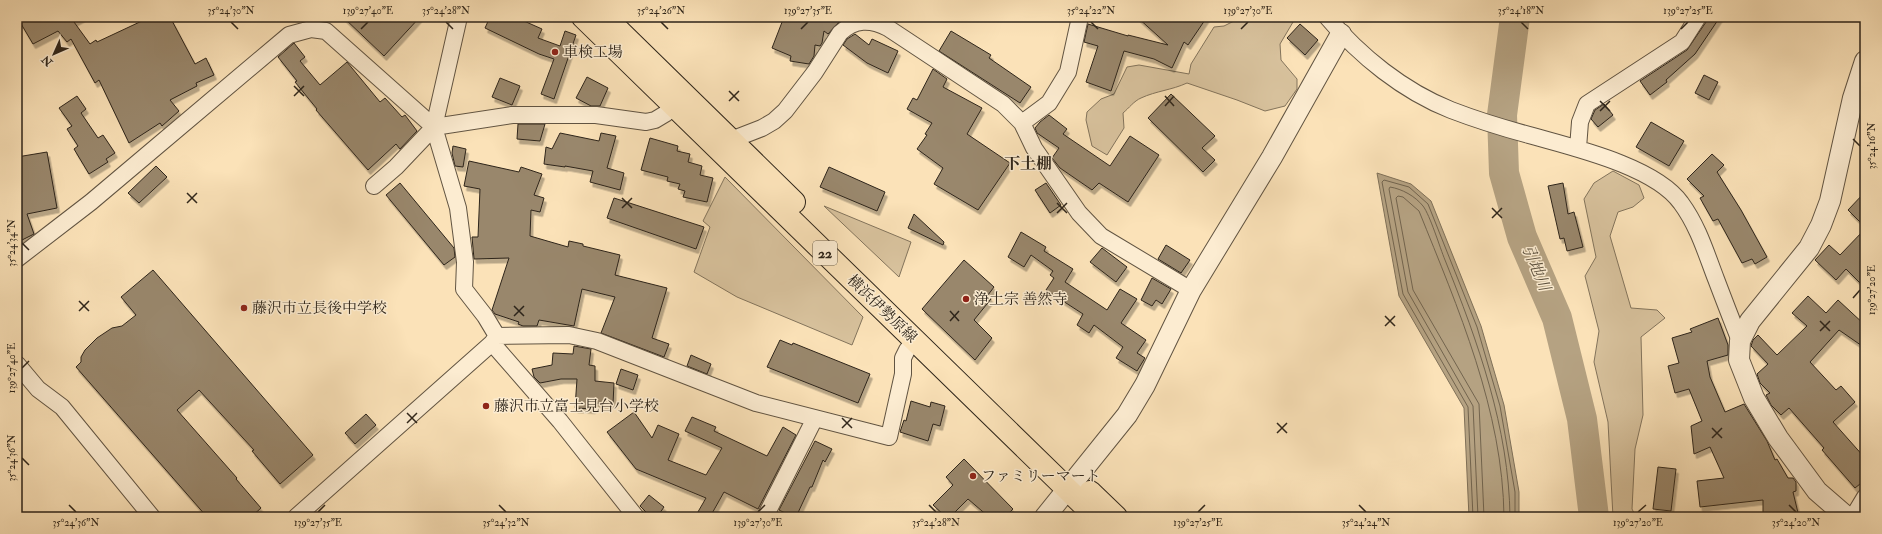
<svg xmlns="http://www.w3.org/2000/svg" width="1882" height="534" font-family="'IM FELL Double Pica','Noto Serif JP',serif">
<defs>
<filter id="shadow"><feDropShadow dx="2.5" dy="4.5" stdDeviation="0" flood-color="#0004"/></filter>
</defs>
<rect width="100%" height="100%" fill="#fbe2b8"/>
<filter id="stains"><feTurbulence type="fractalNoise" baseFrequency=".005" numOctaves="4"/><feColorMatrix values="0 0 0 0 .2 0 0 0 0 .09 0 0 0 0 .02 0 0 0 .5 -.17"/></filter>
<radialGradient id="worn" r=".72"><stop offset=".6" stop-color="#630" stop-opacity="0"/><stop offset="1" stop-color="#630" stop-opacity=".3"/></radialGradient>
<path fill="#d8c29d" stroke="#83745c" d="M1237,17H1296L1280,44L1281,60L1297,79V89L1285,106L1265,111L1237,100L1187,83C1172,90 1156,91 1141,98C1134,101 1129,108 1123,113L1124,128L1107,155L1092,146L1086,120L1087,112L1101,99L1114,94L1127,67L1139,65L1189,74L1191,64L1214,27L1224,26L1236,20Z
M1613,171L1639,185L1644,198L1633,207L1618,212L1610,236L1631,308L1657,310L1665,318L1641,337L1643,415L1635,449L1632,509L1636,517H1613L1608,422L1594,362L1599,331L1585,276L1596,257L1584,199L1594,183Z
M725,177L863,317L852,345L737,297L694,272L710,227L703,221Z
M824,206L911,242L899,277Z"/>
<path fill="#b5a282" stroke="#7f7058" d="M1377,173L1411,184L1431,201L1481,326L1504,405L1519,492V517H1469L1464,408L1399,296Z"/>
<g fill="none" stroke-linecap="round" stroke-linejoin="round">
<path stroke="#72644e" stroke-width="1" d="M1473,517L1468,407L1403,294L1382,182L1384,180L1409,187L1428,204L1477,327L1500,406L1515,492V517
M1478,517L1473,406L1408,292L1389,189L1390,187C1402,189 1415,196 1423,206C1430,215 1440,248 1445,260C1478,342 1509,428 1510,517
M1484,517L1479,404L1413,290L1396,198L1398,196L1403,197L1419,211C1458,308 1503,411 1504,517"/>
<path stroke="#b5a282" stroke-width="30" d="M1515,17L1502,115L1504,173L1522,237L1557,318L1582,419L1594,517"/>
</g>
<path fill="#99876c" stroke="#2e251a" filter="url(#shadow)" d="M17,17H83L74,22L90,44L96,40L97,42L144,20L142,17H170L195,64L206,58L214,75L196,83L197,86L170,100L179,111L162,126L160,123L129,143L99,80L95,83L71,39L67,42L58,31L33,44Z
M343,17H420L384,56Z
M490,17H515L542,29L538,38L560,46L565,31L576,35L554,99L541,94L554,59L539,54L485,28Z
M784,17H833L839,22L828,34L824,31L822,43L820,46L815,45L814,56L809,64L790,61L791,56L772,48Z
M1137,17H1207L1188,45L1184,42L1172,68L1154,59L1124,51L1111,91L1086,82L1098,46L1084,42L1088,24L1128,36V35L1168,45Z
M1707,17H1720L1695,54L1666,80L1667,82L1650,95L1640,81L1687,50L1706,22Z
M1300,24L1318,40L1305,55L1287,38Z
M951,31L991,55L989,58L1031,87L1020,103L939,51Z
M855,34L869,45L872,39L898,51L888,73L867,63L843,45L847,39Z
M294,43L305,57L300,61L320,85L347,62L380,102L385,98L402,117L405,115L417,131L400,149L396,144L368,170L316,110L317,109L295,82L297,81L278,57Z
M933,69L947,79L943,87L982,108L967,134L1010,163L978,210L934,184L943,168L917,149L927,135L925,134L932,123L907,109L913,98L917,100Z
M1704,75L1718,82L1709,100L1695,93Z
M587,77L608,88L600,106H591L576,98Z
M500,78L520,86L512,105L492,97Z
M1171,94L1215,136L1202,148L1215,160L1203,172L1148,118Z
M77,96L86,109L81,113L98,138L103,135L115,153L106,159L108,162L89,174L74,149L78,146L67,129L72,126L59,108Z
M1604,104L1613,115L1598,127L1591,119L1595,110Z
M1049,115L1067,129L1063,134L1110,166L1130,136L1159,155L1128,202L1099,183L1092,190L1060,168L1052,158L1059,148L1037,133L1035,128L1040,122Z
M1651,122L1684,141L1669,166L1636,147Z
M518,124H545L540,141L517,139Z
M560,133L599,141L601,133L616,136L607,168L624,173L620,190L590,182L593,171L565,166V167L544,164L546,147L552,149Z
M650,138L678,146L677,151L690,154L688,162L702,166L700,175L713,178L707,202L683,197L685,191L678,189L680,184L667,181L668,177L641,170Z
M453,146L466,149L463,167L455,166L452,153Z
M47,152L57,208L27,214L34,234L20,241L17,232V157Z
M1712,154L1724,165L1717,172L1741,210L1767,257L1755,264L1752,259L1742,263L1718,219L1713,221L1700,198L1704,196L1687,179Z
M469,161L519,172L521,167L542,174L534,195L544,198L540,212L531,210L530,236L568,247L569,241L583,244V246L620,255L615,275L667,288L652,338L669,344L664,357L601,333L615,297L582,289L574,326L539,320L537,326H523L518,324L519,322L495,314L492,310L509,258L474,259L472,237H478L480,189L464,186Z
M156,166L167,177L139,203L128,193Z
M829,167L885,192L877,211L820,187Z
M400,183L454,248L455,257L444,265L386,195Z
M1046,183L1061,205L1050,213L1035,190Z
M1563,183L1568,214L1574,212L1583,247L1567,251L1564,238L1560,239L1548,186Z
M1865,192V227L1848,210Z
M614,198L704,227L696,249L607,218Z
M914,214L944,242L943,245L908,228Z
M1865,229V288L1846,269L1836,280L1815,260L1829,245L1840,255Z
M1021,232L1046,247L1044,251L1073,269L1065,282L1107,310L1120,289L1137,299L1121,323L1146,340L1137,353L1145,358L1137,371L1116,358L1123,347L1094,325L1089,333L1077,325L1083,314L1046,290L1054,278L1050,275L1053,271L1031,255L1024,267L1008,257Z
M1166,245L1190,260L1181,273L1158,259Z
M1102,248L1127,267L1116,282L1090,262Z
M964,260L994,287L988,295L991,299L974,320L992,338L975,360L922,309Z
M153,270L313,455L280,484L252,451L254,450L199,390L177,410L237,478L236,479L261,508L251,517H207L76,367L81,362V357L85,350L97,338L112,328L122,326L136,315L121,297Z
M1152,278L1171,289L1162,304L1156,300L1152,306L1141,300Z
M1808,296L1826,313L1838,300L1865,325V348L1839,330L1810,362L1836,390L1841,386L1855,402L1833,422L1865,458V480L1855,488L1822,450L1824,448L1789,408L1781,415L1771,405L1766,395L1770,393L1760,383L1757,374L1768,364L1751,346L1753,340L1758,335L1777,355L1807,326L1792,313Z
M1718,318L1728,345V355L1707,361L1710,377L1725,412L1744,404L1767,441L1775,460L1777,459L1788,478H1793L1796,482V491L1793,492L1799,517H1763V500L1700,507L1697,481L1724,478L1710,447L1694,454L1691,426L1702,421L1689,389L1675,393L1668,366L1679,363L1672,338L1692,332L1690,329Z
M780,340L792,345L793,343L870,374L858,403L767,367Z
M574,346L591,349L589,365L595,366V381L614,383L613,404L594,403L593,409L575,408L577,379H561L540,383L534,377L532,369L552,365L553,353L573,354Z
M691,355L711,364L707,374L687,366Z
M621,369L638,375L633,390L616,384Z
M911,401L930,407L931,402L945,406L940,426L933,424L928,441L900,432L904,420L906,421Z
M634,412L652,438L658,425L679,434L668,460L706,475L722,448L685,431L692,417L716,427L714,431L767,456L783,427L796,435L758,509L724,492L710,517H695L706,498L636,469L607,432Z
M366,414L376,425L355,444L345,433Z
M815,441L832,449L825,462L823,460L812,487H810L796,517H793L779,510Z
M964,459L1013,509L1005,517H989L968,499L950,517H946L933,505L953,485L946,477Z
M1658,467L1676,469L1671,511L1653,509Z
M649,495L664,507L657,517H651L640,506Z"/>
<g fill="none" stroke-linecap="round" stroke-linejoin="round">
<defs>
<path id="minor" d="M1327,17C1360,56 1403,91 1451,110C1477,120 1503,128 1529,135C1571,147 1655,166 1681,203C1698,226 1706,253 1716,279C1724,300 1732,321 1740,341
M1022,123L1049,103L1068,72L1080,17
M722,139L731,140L762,128L774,121L785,111L815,72L840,33C855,19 870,19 888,28L1003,104L1022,123L1034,148L1079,213L1101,236L1191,290
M1578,148L1580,122L1587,104L1682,42L1698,17
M374,186L396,167L434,127
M17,259L91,202L289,35L311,29L326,31L434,127L512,115H596L646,122L655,120L665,114L682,100
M497,336L569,335L597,341L756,403L889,437L903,374V358L907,350L915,340
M492,343L560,421L636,517
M17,364L38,389L62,407L152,517
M296,517L492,343L497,336L485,316L464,289L465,262L458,208L434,127L459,17
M765,517L815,418
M1853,517L1865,497"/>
<path id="tertiary" d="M1045,517L1127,415L1145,385L1191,290L1272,157L1341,34
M1847,517L1817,491L1778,438L1754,398L1739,360L1740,341L1750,321L1809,248L1821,225L1830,201L1853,98L1865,61"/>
<path id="primary" d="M583,17L1096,517
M605,17L794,202
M1090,492L1116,517"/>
</defs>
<use href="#minor" stroke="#615442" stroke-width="18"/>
<use href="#tertiary" stroke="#615442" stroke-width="22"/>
<use href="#primary" stroke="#2e251a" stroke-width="24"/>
<use href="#minor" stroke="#fcecd1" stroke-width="16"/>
<use href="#tertiary" stroke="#fcecd1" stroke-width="20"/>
<use href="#primary" stroke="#fbe2b8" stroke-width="22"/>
</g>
<path fill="none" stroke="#2e251a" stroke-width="1.5" d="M231,22L238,29M446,22L453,29M661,22L668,29M1091,22L1098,29M1521,22L1528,29M361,29L368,22M801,29L808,22M1241,29L1248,22M1681,29L1688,22M294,86L304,96M729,91L739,101M294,96L304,86M1165,96L1174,106M729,101L739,91M1600,101L1610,111M1165,106L1174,96M1600,111L1610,101M1853,139L1860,146M187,193L197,203M622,198L632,208M187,203L197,193M1057,203L1067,213M622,208L632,198M1492,208L1502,218M1057,213L1067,203M1492,218L1502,208M22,243L29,250M1853,298L1860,290M79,301L89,311M514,306L524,316M79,311L89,301M950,311L959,321M514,316L524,306M1385,316L1395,326M950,321L959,311M1820,321L1830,331M1385,326L1395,316M1820,331L1830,321M22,368L29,361M407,413L417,423M842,418L852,428M407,423L417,413M1277,423L1287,433M842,428L852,418M1712,428L1722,438M1277,433L1287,423M1712,438L1722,428M22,458L29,465M69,505L76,512M499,505L506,512M929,505L936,512M1359,505L1366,512M1789,505L1796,512M318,512L325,505M758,512L765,505M1198,512L1205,505M1638,512L1646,505"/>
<g fill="#8f2418" stroke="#fcecd1" stroke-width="1.5">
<circle cx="555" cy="52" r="4"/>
<circle cx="966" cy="299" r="4"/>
<circle cx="244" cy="308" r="4"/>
<circle cx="486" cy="406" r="4"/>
<circle cx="973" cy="476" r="4"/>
</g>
<g text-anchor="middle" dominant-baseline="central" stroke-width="3" stroke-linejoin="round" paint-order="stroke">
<rect fill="#fcecd1" stroke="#6c6151" stroke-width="1" x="813" y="241" width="24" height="24" rx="3"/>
<g font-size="14" font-weight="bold" fill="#2e251a">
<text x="825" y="253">22</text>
</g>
<g font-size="15" fill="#2e251a" stroke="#fcecd1" text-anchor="start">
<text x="563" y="52">車検工場</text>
<text x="974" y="299">浄土宗 善然寺</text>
<text x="252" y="308">藤沢市立長後中学校</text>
<text x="494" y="406">藤沢市立富士見台小学校</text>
<text x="981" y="476">ファミリーマート</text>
</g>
<g font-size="15" fill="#2e251a" stroke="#fcecd1">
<text transform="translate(882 309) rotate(44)">横浜伊勢原線</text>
</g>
<g font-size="16" font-weight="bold" fill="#2e251a" stroke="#fcecd1">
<text x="1028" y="164">下土棚</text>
</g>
<g font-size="16" font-style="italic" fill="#5d513e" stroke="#fcecd1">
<text transform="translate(1536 268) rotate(67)">引地川</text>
</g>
</g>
<rect width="1882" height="534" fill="none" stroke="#fbe2b8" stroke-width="44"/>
<g transform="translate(54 54) rotate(225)" stroke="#fcecd1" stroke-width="3" paint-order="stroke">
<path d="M0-3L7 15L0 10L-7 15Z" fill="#2e251a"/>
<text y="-6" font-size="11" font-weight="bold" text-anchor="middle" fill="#2e251a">N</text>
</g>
<rect x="22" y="22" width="1838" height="490" fill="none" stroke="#2e251a" stroke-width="1.5"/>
<g font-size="10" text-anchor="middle" fill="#2e251a">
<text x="231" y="14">35°24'30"N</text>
<text x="368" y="14">139°27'40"E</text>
<text x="446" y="14">35°24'28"N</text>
<text x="661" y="14">35°24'26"N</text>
<text x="808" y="14">139°27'35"E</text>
<text x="1091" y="14">35°24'22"N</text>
<text x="1248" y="14">139°27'30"E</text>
<text x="1521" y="14">35°24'18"N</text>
<text x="1688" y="14">139°27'25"E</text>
<text transform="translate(1871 146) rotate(-90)" y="4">35°24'16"N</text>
<text transform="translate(11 243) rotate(-90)" y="4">35°24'34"N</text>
<text transform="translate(1871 290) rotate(-90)" y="4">139°27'20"E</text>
<text transform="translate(11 368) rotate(-90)" y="4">139°27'40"E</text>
<text transform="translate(11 458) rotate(-90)" y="4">35°24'36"N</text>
<text x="76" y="526">35°24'36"N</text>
<text x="318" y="526">139°27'35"E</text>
<text x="506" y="526">35°24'32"N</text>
<text x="758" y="526">139°27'30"E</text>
<text x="936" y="526">35°24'28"N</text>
<text x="1198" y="526">139°27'25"E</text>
<text x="1366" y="526">35°24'24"N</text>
<text x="1638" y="526">139°27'20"E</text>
<text x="1796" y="526">35°24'20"N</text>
</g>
<rect width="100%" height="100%" filter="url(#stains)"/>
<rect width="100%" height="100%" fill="url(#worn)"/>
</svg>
